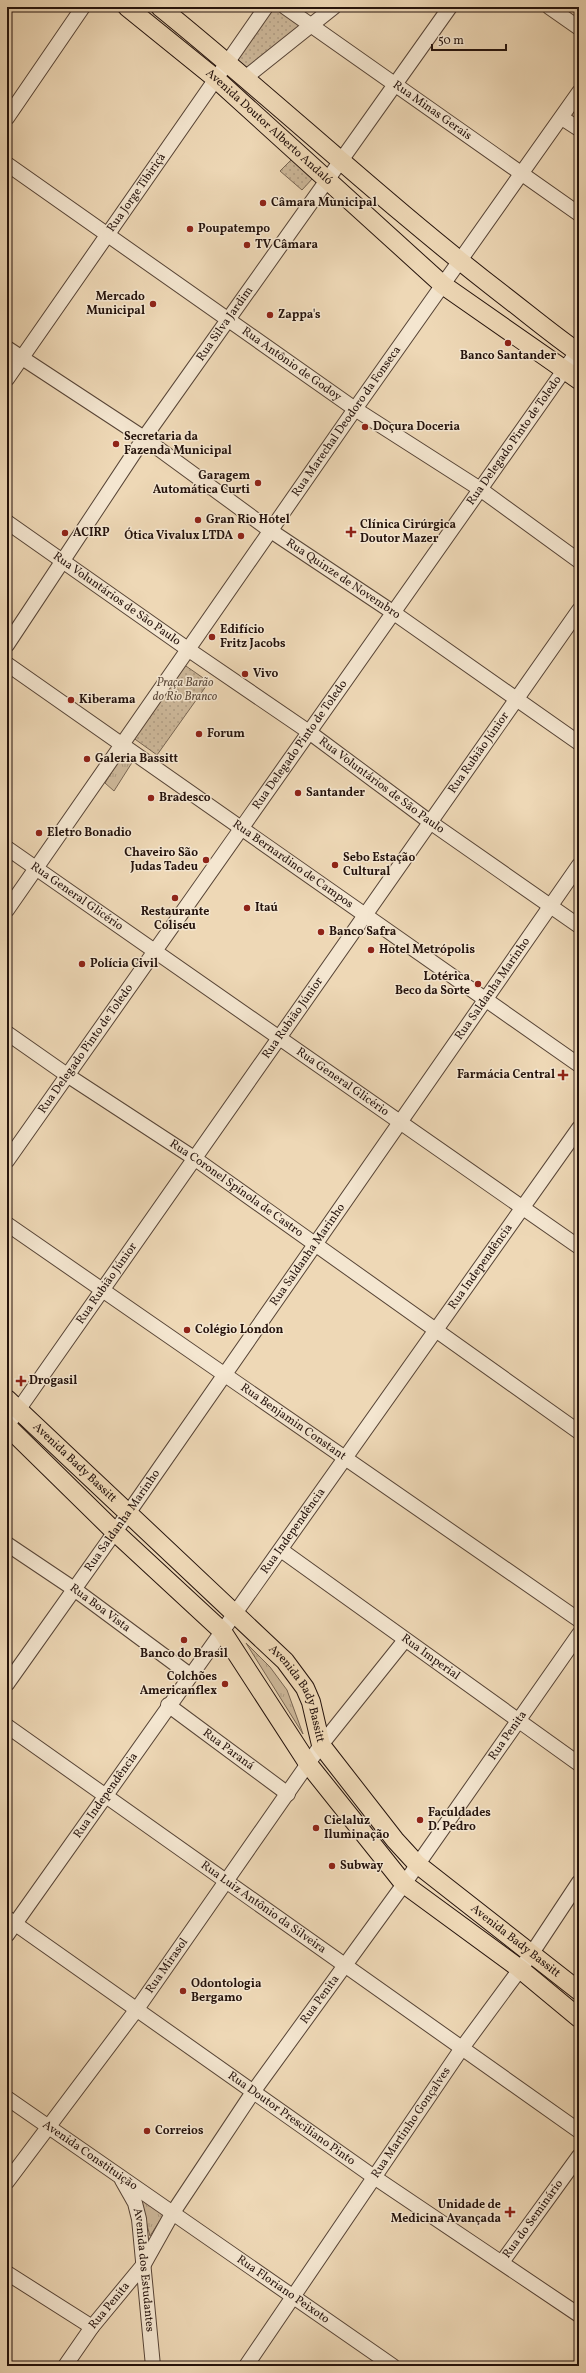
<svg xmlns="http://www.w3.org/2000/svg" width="586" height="2373" font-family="Vollkorn,serif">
<defs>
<pattern id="grass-tufts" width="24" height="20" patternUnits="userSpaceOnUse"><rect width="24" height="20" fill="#ccb799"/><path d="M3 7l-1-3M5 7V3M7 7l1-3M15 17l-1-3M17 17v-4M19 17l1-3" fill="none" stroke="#af9c83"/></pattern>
<pattern id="park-dots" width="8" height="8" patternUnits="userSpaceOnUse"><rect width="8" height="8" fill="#ccb799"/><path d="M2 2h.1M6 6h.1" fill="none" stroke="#af9c83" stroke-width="1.8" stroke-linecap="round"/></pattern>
</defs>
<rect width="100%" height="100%" fill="#eed8b6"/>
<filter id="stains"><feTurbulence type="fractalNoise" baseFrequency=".005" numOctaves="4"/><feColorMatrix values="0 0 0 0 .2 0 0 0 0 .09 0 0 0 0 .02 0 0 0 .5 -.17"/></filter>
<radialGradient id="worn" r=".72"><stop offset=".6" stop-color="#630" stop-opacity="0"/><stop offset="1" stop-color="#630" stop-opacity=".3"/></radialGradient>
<path fill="url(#grass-tufts)" stroke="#786552" d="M123,754L133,761L114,791L105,783Z
M246,1643L270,1667L287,1690L303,1734Z
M139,2196L164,2214L150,2236Z"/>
<path fill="url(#park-dots)" stroke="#786552" d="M271,7H278L306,26L248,70L234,58Z
M292,159L313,178L302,190L280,171Z
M183,664L209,682L157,755L132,737Z"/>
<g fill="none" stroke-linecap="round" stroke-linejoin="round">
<defs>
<g id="minor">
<path id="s1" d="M285,7L579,214"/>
<path d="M549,7L579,28"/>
<path d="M245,78L334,7"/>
<path d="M7,118L83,7"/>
<path d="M562,118L579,129"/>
<path id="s2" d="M7,164L355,409L480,489L579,561"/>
<path id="s3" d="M7,348L144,438L271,531L394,613L579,743"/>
<path id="s4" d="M7,379L266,7"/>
<path id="s5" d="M7,522L189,650L309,732L430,822L579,926"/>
<path id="s6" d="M7,645L144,438L450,7"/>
<path id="s7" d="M7,664L579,1065"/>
<path id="s8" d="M7,848L579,1247"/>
<path id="s9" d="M7,910L355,409L579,92"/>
<path id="s10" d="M7,1033L67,1075L194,1158L579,1432"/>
<path id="s11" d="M7,1161L579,349"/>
<path id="s12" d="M7,1224L579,1620"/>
<path id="s13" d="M7,1426L579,610"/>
<path id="s14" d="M7,1544L74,1589L190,1675"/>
<path id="s15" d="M281,1550L579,1764"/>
<path id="s16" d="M7,1684L129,1512L579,865"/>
<path id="s17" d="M168,1705L288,1794"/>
<path id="s18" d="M7,1726L579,2131"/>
<path id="s19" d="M7,1918L374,2177L579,2315"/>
<path id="s20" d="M7,1935L579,1128"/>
<path id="s21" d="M7,2098L393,2366"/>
<path id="s22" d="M122,2180L135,2203L139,2219L153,2366"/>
<path id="s23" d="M7,2182L137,2009L321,1745L405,1640"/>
<path id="s24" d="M502,2262L579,2156"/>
<path d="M7,2273L92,2327"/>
<path id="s25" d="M65,2366L92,2327L144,2264L172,2214L253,2092L404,1884L579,1634"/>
<path id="s26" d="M246,2366L462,2048L532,1953L579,1882"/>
</g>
<g id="major">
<path id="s27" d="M127,7L216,79L443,285L579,380"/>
<path d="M160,7C276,101 384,203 502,294C528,314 553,335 579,353"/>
<path id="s28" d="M7,1399L285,1661L305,1688L311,1702L321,1745L395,1840L417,1864L579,1991"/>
<path d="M7,1426L115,1532L222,1631L309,1765L404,1884L520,1969L579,2018"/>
</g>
</defs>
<use href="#minor" stroke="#574436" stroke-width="16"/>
<use href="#major" stroke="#25130c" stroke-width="20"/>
<use href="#minor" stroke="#f4e6d0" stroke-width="14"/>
<use href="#major" stroke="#eed8b6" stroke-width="18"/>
</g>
<g fill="#8f2418" stroke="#f4e6d0" stroke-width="1.5">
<circle cx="263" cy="203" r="4"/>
<circle cx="190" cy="229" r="4"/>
<circle cx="247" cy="245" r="4"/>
<circle cx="153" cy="304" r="4"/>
<circle cx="270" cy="315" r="4"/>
<circle cx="508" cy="343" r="4"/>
<circle cx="365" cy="427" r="4"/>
<circle cx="116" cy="444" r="4"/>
<circle cx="258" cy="483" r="4"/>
<circle cx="198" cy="520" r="4"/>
<path d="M349 526h4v4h4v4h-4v4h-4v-4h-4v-4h4z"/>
<circle cx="65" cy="533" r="4"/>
<circle cx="241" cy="536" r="4"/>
<circle cx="212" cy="637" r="4"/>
<circle cx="245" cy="674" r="4"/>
<circle cx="71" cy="700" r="4"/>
<circle cx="199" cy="734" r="4"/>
<circle cx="87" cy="759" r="4"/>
<circle cx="298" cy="793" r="4"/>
<circle cx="151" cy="798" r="4"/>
<circle cx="39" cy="833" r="4"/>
<circle cx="206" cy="860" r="4"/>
<circle cx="335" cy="865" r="4"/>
<circle cx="175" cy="898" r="4"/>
<circle cx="247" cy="908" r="4"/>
<circle cx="321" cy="932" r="4"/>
<circle cx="371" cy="950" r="4"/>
<circle cx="82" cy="964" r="4"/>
<circle cx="478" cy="984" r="4"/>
<path d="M561 1069h4v4h4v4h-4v4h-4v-4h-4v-4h4z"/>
<circle cx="187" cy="1330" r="4"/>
<path d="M19 1375h4v4h4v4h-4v4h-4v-4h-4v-4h4z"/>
<circle cx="184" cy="1640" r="4"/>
<circle cx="225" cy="1684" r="4"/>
<circle cx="420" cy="1820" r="4"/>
<circle cx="316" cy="1828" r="4"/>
<circle cx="332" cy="1866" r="4"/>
<circle cx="183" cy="1991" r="4"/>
<circle cx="147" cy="2131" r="4"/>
<path d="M508 2206h4v4h4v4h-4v4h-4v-4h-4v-4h4z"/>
</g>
<g text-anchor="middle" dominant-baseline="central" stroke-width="3" stroke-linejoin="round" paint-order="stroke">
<g font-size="12" fill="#25130c" stroke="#f4e6d0">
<text stroke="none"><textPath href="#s1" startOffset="180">Rua Minas Gerais</textPath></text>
<text stroke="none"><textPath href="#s27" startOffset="186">Avenida Doutor Alberto Andaló</textPath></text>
<text stroke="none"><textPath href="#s4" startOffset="227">Rua Jorge Tibiriçá</textPath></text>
<text stroke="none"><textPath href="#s6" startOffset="388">Rua Silva Jardim</textPath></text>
<text stroke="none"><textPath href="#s2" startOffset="348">Rua Antônio de Godoy</textPath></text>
<text stroke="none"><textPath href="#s9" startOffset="595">Rua Marechal Deodoro da Fonseca</textPath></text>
<text stroke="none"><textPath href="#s11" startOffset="881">Rua Delegado Pinto de Toledo</textPath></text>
<text stroke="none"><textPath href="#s3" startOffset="408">Rua Quinze de Novembro</textPath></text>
<text stroke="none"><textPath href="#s5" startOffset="134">Rua Voluntários de São Paulo</textPath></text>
<text stroke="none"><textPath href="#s11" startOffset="509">Rua Delegado Pinto de Toledo</textPath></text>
<text stroke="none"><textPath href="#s13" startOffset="822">Rua Rubião Júnior</textPath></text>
<text stroke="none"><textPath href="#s5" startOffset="458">Rua Voluntários de São Paulo</textPath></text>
<text stroke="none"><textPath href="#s7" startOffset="349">Rua Bernardino de Campos</textPath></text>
<text stroke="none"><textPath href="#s8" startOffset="85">Rua General Glicério</textPath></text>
<text stroke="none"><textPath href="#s16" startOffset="848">Rua Saldanha Marinho</textPath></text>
<text stroke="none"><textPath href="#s13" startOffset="498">Rua Rubião Júnior</textPath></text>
<text stroke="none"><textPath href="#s11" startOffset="137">Rua Delegado Pinto de Toledo</textPath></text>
<text stroke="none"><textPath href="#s8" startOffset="409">Rua General Glicério</textPath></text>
<text stroke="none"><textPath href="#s10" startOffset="277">Rua Coronel Spínola de Castro</textPath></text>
<text stroke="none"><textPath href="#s16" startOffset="524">Rua Saldanha Marinho</textPath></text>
<text stroke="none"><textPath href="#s20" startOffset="819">Rua Independência</textPath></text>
<text stroke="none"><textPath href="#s13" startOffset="174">Rua Rubião Júnior</textPath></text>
<text stroke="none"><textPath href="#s12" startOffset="348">Rua Benjamin Constant</textPath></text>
<text stroke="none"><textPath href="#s28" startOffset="93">Avenida Bady Bassitt</textPath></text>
<text stroke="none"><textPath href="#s16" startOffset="200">Rua Saldanha Marinho</textPath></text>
<text stroke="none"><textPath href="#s20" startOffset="495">Rua Independência</textPath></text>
<text stroke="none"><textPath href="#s14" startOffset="113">Rua Boa Vista</textPath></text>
<text stroke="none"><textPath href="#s15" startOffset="184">Rua Imperial</textPath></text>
<text stroke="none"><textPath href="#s28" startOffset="417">Avenida Bady Bassitt</textPath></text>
<text stroke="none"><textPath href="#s25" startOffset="771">Rua Penita</textPath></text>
<text stroke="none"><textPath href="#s17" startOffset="75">Rua Paraná</textPath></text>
<text stroke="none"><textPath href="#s20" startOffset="171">Rua Independência</textPath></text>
<text stroke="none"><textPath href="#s18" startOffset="314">Rua Luiz Antônio da Silveira</textPath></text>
<text stroke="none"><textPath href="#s28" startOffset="753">Avenida Bady Bassitt</textPath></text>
<text stroke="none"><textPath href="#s23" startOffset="269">Rua Mirasol</textPath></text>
<text stroke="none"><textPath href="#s25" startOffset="447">Rua Penita</textPath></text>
<text stroke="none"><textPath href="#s19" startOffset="348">Rua Doutor Presciliano Pinto</textPath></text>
<text stroke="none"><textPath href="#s26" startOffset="294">Rua Martinho Gonçalves</textPath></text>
<text stroke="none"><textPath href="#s21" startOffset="101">Avenida Constituição</textPath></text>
<text stroke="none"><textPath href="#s24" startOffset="53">Rua do Seminário</textPath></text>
<text stroke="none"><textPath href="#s22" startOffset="94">Avenida dos Estudantes</textPath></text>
<text stroke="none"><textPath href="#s21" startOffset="336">Rua Floriano Peixoto</textPath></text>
<text stroke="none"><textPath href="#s25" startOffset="75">Rua Penita</textPath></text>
</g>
<g font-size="12" font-weight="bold" fill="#25130c" stroke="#f4e6d0" text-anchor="start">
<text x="271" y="203">Câmara Municipal</text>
<text x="198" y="229">Poupatempo</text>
<text x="255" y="245">TV Câmara</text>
<text x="145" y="297" text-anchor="end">Mercado<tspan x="145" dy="14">Municipal</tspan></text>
<text x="278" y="315">Zappa's</text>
<text x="508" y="356" text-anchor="middle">Banco Santander</text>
<text x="373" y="427">Doçura Doceria</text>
<text x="124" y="437">Secretaria da<tspan x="124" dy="14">Fazenda Municipal</tspan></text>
<text x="250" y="476" text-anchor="end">Garagem<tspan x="250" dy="14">Automática Curti</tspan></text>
<text x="206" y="520">Gran Rio Hotel</text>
<text x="360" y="525">Clínica Cirúrgica<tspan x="360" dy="14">Doutor Mazer</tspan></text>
<text x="73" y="533">ACIRP</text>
<text x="233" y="536" text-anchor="end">Ótica Vivalux LTDA</text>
<text x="220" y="630">Edifício<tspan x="220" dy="14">Fritz Jacobs</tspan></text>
<text x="253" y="674">Vivo</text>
<text x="79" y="700">Kiberama</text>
<text x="207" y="734">Forum</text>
<text x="95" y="759">Galeria Bassitt</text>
<text x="306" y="793">Santander</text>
<text x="159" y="798">Bradesco</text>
<text x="47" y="833">Eletro Bonadio</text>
<text x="198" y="853" text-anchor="end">Chaveiro São<tspan x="198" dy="14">Judas Tadeu</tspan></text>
<text x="343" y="858">Sebo Estação<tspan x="343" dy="14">Cultural</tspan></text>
<text x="255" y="908">Itaú</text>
<text x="175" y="912" text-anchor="middle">Restaurante<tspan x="175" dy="14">Coliseu</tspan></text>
<text x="329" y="932">Banco Safra</text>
<text x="379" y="950">Hotel Metrópolis</text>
<text x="90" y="964">Polícia Civil</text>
<text x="470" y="977" text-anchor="end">Lotérica<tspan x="470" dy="14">Beco da Sorte</tspan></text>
<text x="555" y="1075" text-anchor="end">Farmácia Central</text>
<text x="195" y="1330">Colégio London</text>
<text x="29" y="1381">Drogasil</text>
<text x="184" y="1654" text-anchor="middle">Banco do Brasil</text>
<text x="217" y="1677" text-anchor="end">Colchões<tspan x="217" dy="14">Americanflex</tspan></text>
<text x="428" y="1813">Faculdades<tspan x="428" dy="14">D. Pedro</tspan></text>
<text x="324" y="1821">Cielaluz<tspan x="324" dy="14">Iluminação</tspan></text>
<text x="340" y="1866">Subway</text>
<text x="191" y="1984">Odontologia<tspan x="191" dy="14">Bergamo</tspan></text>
<text x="155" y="2131">Correios</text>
<text x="501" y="2205" text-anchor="end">Unidade de<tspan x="501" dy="14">Medicina Avançada</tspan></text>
</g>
<g font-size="12" font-style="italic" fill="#5f4c3d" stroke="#f4e6d0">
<text x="185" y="683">Praça Barão<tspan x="185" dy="14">do Rio Branco</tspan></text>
</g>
</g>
<rect width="586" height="2373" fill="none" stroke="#eed8b6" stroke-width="24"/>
<rect x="8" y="8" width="570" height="2357" fill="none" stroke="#25130c" stroke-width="2"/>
<rect x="12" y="12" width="562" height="2349" fill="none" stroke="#25130c"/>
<path d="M432 44v6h74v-6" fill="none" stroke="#25130c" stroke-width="2"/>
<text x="438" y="44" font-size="12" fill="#25130c" stroke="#f4e6d0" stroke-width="3" paint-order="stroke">50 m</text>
<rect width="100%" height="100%" filter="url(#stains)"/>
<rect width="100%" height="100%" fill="url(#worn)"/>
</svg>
